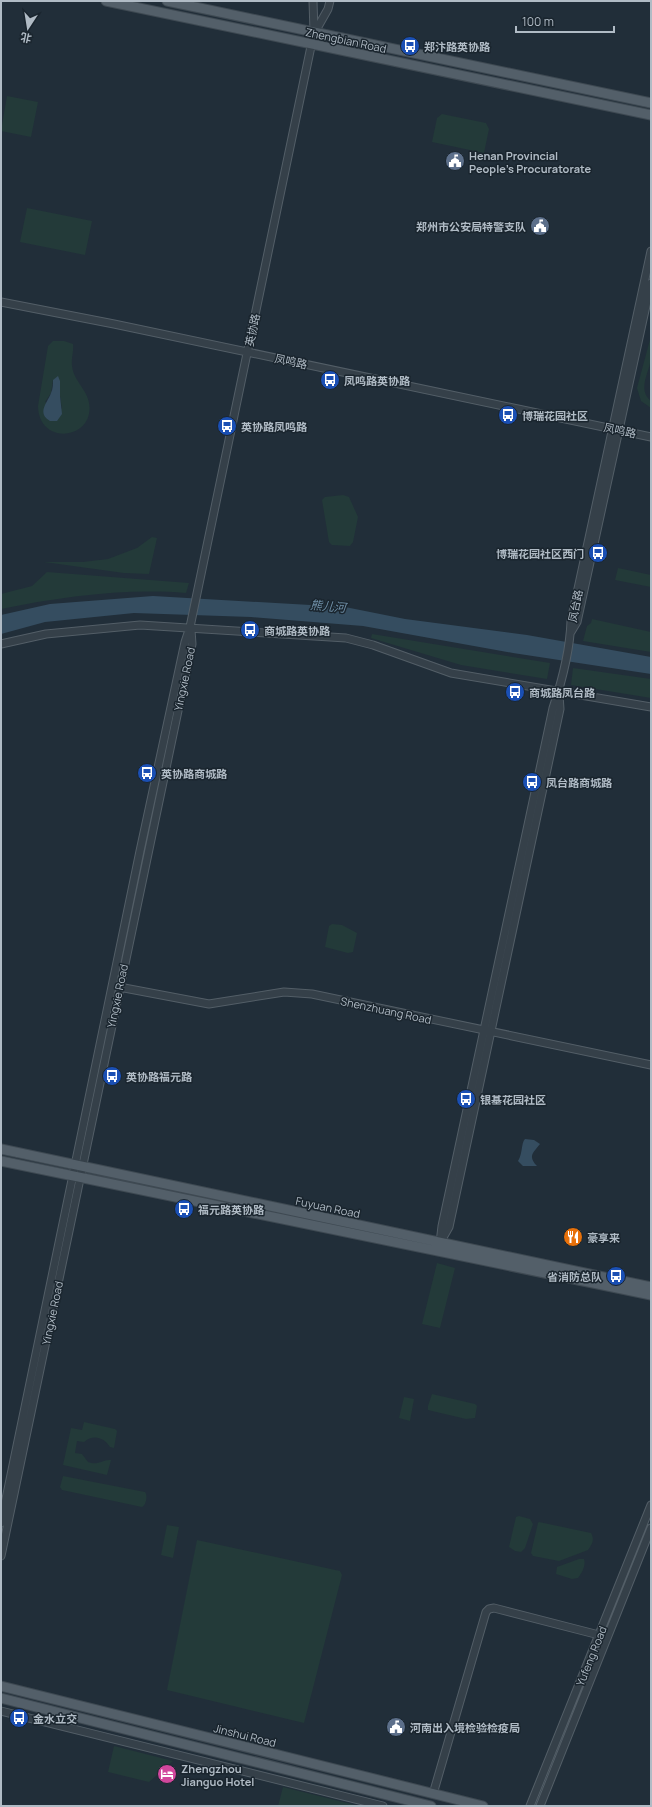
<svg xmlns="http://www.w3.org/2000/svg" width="652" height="1807" font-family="Manrope,'Noto Sans SC',sans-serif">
<rect width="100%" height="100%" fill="#212e39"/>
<path fill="#233a39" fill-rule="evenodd" d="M7,96L38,102L31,137L1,131Z
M442,114L486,123L489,129L484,153L432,142L437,118Z
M27,208L92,221L85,255L20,242Z
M651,336C651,343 652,351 651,359C649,373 637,390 651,401V408L641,401L637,388Z
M53,341H64L73,344C74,351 71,358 72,366C74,384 93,392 89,414C84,440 39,443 38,406L48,346ZM53,380L60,381V396L62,409L45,402L51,393Z
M343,495L349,497L358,517L353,542L350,546L332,545L329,542L322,500L325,497Z
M152,537L157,538L149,574L124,573L44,562H83L108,559L137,548Z
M618,568L651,575V587L615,580Z
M47,572L189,583L186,593C126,588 60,597 1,609V594L32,586Z
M592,619L651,632V652L583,641L587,626L591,623Z
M372,634L550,663L547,679L461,665L371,638Z
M573,668L651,679V698L571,685Z
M332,924L342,925L357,933L353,952L348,953L325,947L329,926Z
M437,1263L455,1268L440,1328L422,1324Z
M432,1394L475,1404L477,1406L475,1418L466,1419L428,1410V1406Z
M404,1397L414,1399L410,1421L399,1418Z
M84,1422L115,1429L117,1431L114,1448L110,1447C104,1437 93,1434 84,1442L77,1441L75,1453L82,1454L88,1462C98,1466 103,1459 111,1460L107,1475L63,1465L71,1428L82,1430Z
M63,1476L145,1492C148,1496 146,1505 142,1507L62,1490L60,1487Z
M519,1516L530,1519L533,1524L525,1548L521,1552L515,1551L509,1547L516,1517Z
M539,1522L591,1533C595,1540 592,1544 588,1550L559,1561L533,1556L531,1553L538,1523Z
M167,1525L179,1527L173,1558L161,1555Z
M197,1540L340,1571L342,1575L304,1723L167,1690Z
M579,1559H584C586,1566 582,1573 578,1578L572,1579L556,1574L557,1567Z
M114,1746L173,1761L149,1782L108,1772Z
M283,1787L359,1806H278Z"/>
<path fill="#354d60" d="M58,376L60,381V396L62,414L57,421H50C36,413 48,402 51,393C53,389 53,384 53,380Z
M153,596L345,607L405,619L527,635L651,657V674L513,653L363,626L251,617L134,613L45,622L1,634V615L50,604Z
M525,1139L534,1140L540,1144C534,1152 527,1156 537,1166H523L518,1161C523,1153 521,1143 525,1139Z"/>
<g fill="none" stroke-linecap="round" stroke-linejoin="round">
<defs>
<path id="minor" d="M315,32L328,9L330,1
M1,302L114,324L651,437
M571,632L577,622L651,283
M1,644L46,634L140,625L346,638L373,645L451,673L651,707
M119,987L209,1004L284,992L312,994L651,1065
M441,1241L449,1227L560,709L559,695
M440,1243L442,1226L553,708C562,681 570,649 571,621L651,251
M1,1523L140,851L185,642L190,627L314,32L313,1
M1,1556L192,644L191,630
M1,1711L383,1806
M433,1794L486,1612L489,1609L494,1608L599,1635
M530,1806L651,1505
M540,1806L651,1528"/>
<path id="major" d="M106,1L651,115
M167,1L651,103
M1,1149L651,1287
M1,1161L651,1295
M1,1686L483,1806
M1,1698L431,1806"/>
</defs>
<use href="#minor" stroke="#535e67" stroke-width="9"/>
<use href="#major" stroke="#3e4952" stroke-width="11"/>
<use href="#minor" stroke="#354049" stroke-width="7"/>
<use href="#major" stroke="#535f69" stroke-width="9"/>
</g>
<defs>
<symbol id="bus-disc" viewBox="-11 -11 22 22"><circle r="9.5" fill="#1a4fb4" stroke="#1a252e"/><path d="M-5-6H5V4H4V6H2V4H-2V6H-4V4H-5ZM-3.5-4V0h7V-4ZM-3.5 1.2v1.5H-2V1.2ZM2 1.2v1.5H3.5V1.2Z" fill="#fff"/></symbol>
<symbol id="civic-disc" viewBox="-11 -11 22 22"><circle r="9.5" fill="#5c6f8a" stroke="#1a252e"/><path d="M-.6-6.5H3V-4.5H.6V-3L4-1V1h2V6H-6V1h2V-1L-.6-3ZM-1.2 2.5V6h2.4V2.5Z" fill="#fff"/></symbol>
<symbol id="restaurant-disc" viewBox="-11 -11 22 22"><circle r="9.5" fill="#e8710a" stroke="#1a252e"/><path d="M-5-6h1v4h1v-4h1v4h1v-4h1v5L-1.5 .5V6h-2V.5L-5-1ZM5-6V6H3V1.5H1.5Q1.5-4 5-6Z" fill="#fff"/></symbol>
<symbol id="hotel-disc" viewBox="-11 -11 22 22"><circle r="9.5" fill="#d1479c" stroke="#1a252e"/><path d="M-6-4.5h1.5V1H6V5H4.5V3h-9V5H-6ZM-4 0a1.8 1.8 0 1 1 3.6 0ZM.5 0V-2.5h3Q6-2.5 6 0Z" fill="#fff"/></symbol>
</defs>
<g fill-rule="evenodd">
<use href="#bus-disc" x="399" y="35" width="22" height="22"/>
<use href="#civic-disc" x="444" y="150" width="22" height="22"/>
<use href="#civic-disc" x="529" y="215" width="22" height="22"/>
<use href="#bus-disc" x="319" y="369" width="22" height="22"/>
<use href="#bus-disc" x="497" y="404" width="22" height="22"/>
<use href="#bus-disc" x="216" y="415" width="22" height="22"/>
<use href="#bus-disc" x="587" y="542" width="22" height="22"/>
<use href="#bus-disc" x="239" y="619" width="22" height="22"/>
<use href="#bus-disc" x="504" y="681" width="22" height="22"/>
<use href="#bus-disc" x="136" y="762" width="22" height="22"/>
<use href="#bus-disc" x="521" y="771" width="22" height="22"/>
<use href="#bus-disc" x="101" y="1065" width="22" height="22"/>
<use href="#bus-disc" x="455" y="1088" width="22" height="22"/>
<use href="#bus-disc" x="173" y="1198" width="22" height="22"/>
<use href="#restaurant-disc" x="562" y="1226" width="22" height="22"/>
<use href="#bus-disc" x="605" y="1265" width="22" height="22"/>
<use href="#bus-disc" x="8" y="1707" width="22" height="22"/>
<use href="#civic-disc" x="385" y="1716" width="22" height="22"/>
<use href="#hotel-disc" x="156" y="1763" width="22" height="22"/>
</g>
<g text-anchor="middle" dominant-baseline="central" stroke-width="3" stroke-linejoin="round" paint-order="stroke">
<g font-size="11" fill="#b0bbc5" stroke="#1a252e">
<text transform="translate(346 40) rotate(12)">Zhengbian Road</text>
<text transform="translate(252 330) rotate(-78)">英协路</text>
<text transform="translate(291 361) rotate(12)">凤鸣路</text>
<text transform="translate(620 430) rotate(12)">凤鸣路</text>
<text transform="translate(575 606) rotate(-79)">凤台路</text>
<text transform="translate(184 679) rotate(-78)">Yingxie Road</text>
<text transform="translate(117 996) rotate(-78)">Yingxie Road</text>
<text transform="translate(386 1010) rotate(12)">Shenzhuang Road</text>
<text transform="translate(328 1207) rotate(12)">Fuyuan Road</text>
<text transform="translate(52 1313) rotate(-78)">Yingxie Road</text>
<text transform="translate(591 1656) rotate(-68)">Yufeng Road</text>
<text transform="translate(245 1735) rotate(14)">Jinshui Road</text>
</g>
<g font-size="11" font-weight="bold" fill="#b0bbc5" stroke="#1a252e" text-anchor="start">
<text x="424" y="46">郑汴路英协路</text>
<text x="469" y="155">Henan Provincial<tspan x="469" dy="13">People's Procuratorate</tspan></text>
<text x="526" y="226" text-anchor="end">郑州市公安局特警支队</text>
<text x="344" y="380">凤鸣路英协路</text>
<text x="522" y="415">博瑞花园社区</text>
<text x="241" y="426">英协路凤鸣路</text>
<text x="584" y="553" text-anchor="end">博瑞花园社区西门</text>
<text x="264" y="630">商城路英协路</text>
<text x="529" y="692">商城路凤台路</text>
<text x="161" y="773">英协路商城路</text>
<text x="546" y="782">凤台路商城路</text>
<text x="126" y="1076">英协路福元路</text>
<text x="480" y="1099">银基花园社区</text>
<text x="198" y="1209">福元路英协路</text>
<text x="587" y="1237">豪享来</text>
<text x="602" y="1276" text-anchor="end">省消防总队</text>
<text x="33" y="1718">金水立交</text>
<text x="410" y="1727">河南出入境检验检疫局</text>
<text x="181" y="1768">Zhengzhou<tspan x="181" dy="13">Jianguo Hotel</tspan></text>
</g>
<g font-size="12" font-style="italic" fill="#7090a9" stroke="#1a252e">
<text transform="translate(328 606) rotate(5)">熊儿河</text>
</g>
</g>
<rect width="652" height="1807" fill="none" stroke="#b0bbc5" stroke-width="4"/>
<g transform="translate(28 28) rotate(192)" stroke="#1a252e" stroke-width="3" paint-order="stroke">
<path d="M0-3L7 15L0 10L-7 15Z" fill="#b0bbc5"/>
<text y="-6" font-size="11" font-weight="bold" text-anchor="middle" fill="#b0bbc5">北</text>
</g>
<path d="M516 26v6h98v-6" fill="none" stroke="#b0bbc5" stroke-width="2"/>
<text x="522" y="26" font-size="12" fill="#b0bbc5" stroke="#1a252e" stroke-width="3" paint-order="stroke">100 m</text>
</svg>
